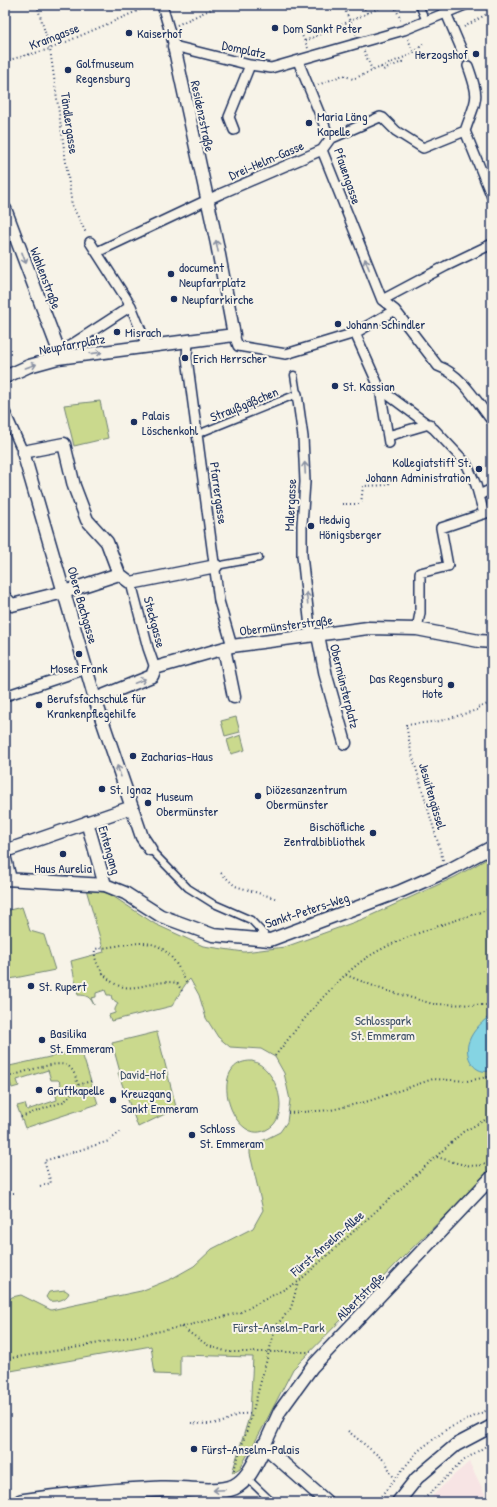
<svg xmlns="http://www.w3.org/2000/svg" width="497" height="1507" font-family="'Patrick Hand',sans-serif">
<rect width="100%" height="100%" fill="#f7f3e8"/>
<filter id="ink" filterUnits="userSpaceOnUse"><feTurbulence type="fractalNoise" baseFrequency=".025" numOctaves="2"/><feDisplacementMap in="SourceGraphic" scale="8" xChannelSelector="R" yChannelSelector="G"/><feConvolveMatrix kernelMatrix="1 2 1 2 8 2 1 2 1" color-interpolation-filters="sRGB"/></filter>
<g filter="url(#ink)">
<path fill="#f7e4e4" d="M469,1462L489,1502H426L454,1475Z
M247,1497L253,1502H115L127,1501Z"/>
<path fill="#cad98d" stroke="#728476" d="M100,401L108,438L74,446L64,405Z
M236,717L240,732L225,736L221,721Z
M241,735L245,750L231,754L227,740Z
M492,856V1170L405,1255L293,1369L261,1431L240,1468L232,1473L250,1414L253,1357L180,1355V1375L155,1374L151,1346L5,1372V1303L12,1297L21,1295L51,1310L141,1291L171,1279L194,1266L212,1249L253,1228L263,1210L250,1154V1147L280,1132L287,1122L290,1100L284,1073L275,1057L261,1049L230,1047L218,1037L206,1018L199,995L190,979C185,983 176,1000 172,1006L111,1021L109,1015L115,1013V1009L118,1003L112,999L111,995H107L105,990L96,993V997L91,998L94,1005C90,997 87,995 78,995L71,961L104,952L86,889L108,893L155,924L203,946L244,952L285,947L363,919L455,877Z
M22,907L30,931L44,935L55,970L5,980V911Z
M157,1032L176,1107L165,1110V1114L138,1127L118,1073L120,1072L112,1043Z
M81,1050L98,1104L25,1128L17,1106L25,1104L27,1110L57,1100L55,1091L59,1090L61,1083L58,1080H51L48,1070L17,1080L19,1086L12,1088L5,1067Z
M252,1061C277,1067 293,1118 266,1130C232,1147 205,1060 252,1061Z
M65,1290L69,1293C66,1300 57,1302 49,1301L46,1297L49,1292Z"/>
<path fill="#85d4e3" stroke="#5b92ae" d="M492,1014V1070C475,1077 463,1056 469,1041C473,1030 483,1021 492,1014Z"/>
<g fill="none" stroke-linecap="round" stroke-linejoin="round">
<path stroke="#cbcccc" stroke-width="9" stroke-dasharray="9 4.5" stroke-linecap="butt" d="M463,53L468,66"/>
<defs>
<path id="service" d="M419,5L426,21
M198,434L297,394L294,375
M216,566L259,558
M150,849L188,888L212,903L251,920L269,939
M246,1477L272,1502"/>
<path id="pedestrian" d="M162,5L174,46L250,65L271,68L404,30L465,5
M446,13L463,53
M298,61L330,139
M468,66C481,102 476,98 465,131L492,197
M234,130L229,117L250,65
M90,242L131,306L147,346
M97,252L220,194L322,150
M382,300L322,150L330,139L380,117L383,118L396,131L423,148L465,131
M382,300L395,310L438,366C461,374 477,402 492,421
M382,300L446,266L492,244
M355,333L380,389L434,429L466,463L476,485L484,514
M234,335L238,346L286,354L355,333L395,310
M188,341L187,358L219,601L232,646
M57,354L131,306
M380,389L389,443
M297,394L303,437L305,482L302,525V555L311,636
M5,412L23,452
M388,436L429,424
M479,495L492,489
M131,583L148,648L155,668
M417,629L420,613V573L448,566L441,528L492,511
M5,696L86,669"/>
<path id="minor" d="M5,209L57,346L58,358
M5,377L29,366L58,358L234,335L217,244L174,46
M119,574L107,542L87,520L74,486L64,444L23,452L95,699L142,837L150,849
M5,598L12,605L64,592L119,574L131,583L216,566
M318,635L326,676L345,743
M224,648L234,697
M95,699L152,676L155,668L232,646L368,628L417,629L479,641L492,642
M87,822L105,885
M5,851L132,807
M5,859L10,879
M5,879L105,885L125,893L161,916L213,935L270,940L401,891L447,871L492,847
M327,1502L264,1446L280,1411L312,1367L492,1177
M398,1502L417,1478L456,1445L492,1426"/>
<path id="tertiary" d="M21,1502C67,1495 114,1491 161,1489C182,1488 215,1495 234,1487C250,1479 256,1460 264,1446"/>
</defs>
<use href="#service" stroke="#1b2f5e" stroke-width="9"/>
<use href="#pedestrian" stroke="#1b2f5e" stroke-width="12"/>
<use href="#minor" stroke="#1b2f5e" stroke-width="15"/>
<use href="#tertiary" stroke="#1b2f5e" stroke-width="18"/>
<path stroke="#1b2f5e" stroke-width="2" stroke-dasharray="1 3" stroke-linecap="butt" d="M37,5L50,49L72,205L86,233
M136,5L138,11
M363,5L367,13
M394,5L401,20
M344,8L356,34
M177,25L220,5
M464,27L492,11
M299,29L308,48
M408,39L414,53
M305,41L386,5
M364,51L372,70
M5,61L50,49L151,5
M381,67L383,70L402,62L400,59
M318,85L343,75L353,79L414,53L424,43
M342,504H361L363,486L389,485L390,474
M443,860L411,751L406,725L440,721L477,710V708L488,704L489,708
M221,873L235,886L278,899
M5,929V931
M346,975L381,989L433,1004L486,1005L492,1001
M182,991L177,983C148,977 126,1003 102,972C97,964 94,959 95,949C144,943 162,930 186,982
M275,1056C300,1024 326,990 358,964C389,939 453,922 492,908
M7,1077C20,1074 57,1059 68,1066C74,1069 76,1079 78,1085
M288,1113L331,1110L369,1101L433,1079L467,1081L492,1076
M21,1117L65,1101L78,1085L91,1081
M437,1157C455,1162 476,1172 492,1160
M40,1186L51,1183L44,1161L109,1141L120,1132
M5,1194L14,1193
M181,1327L209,1346L228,1352H311
M5,1359L79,1347L181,1327L239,1313L298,1282L463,1132L492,1116
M191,1423C201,1424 216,1425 225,1421C237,1415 238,1413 252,1414
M348,1431L386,1462L391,1474L395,1478
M234,1470L252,1414L276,1326L291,1308L298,1283
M376,1502L418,1451L447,1429L492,1408
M421,1502L463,1461L492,1442"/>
<use href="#service" stroke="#f7f3e8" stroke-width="6"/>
<use href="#pedestrian" stroke="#f7f3e8" stroke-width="9"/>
<use href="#minor" stroke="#f7f3e8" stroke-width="12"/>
<use href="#tertiary" stroke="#f7f3e8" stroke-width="15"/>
</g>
<defs><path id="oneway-shaft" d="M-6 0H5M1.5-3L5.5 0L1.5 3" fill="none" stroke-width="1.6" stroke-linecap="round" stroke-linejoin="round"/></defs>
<g stroke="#8991a3">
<use href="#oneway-shaft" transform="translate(217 246) rotate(-101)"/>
<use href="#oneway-shaft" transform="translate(24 258) rotate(70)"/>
<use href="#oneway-shaft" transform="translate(367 264) rotate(-112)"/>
<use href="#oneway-shaft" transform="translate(96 353) rotate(-7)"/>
<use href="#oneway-shaft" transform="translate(31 366) rotate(-19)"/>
<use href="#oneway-shaft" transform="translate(305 468) rotate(-93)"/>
<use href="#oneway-shaft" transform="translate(307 598) rotate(-97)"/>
<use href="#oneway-shaft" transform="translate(140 681) rotate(-22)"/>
<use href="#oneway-shaft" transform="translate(119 771) rotate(-109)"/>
<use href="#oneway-shaft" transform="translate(219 1490) rotate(177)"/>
</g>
</g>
<g fill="#1b2f5e" stroke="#f7f3e8" stroke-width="1.5">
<circle cx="275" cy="28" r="4"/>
<circle cx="129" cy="33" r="4"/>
<circle cx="476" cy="54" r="4"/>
<circle cx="68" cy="70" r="4"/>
<circle cx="309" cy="123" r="4"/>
<circle cx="171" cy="274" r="4"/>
<circle cx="174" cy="299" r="4"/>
<circle cx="338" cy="324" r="4"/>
<circle cx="117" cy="332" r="4"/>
<circle cx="185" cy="358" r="4"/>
<circle cx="335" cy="386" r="4"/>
<circle cx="134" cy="422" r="4"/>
<circle cx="479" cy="469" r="4"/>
<circle cx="311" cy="526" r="4"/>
<circle cx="79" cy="654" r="4"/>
<circle cx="451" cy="685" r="4"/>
<circle cx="39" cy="705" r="4"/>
<circle cx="133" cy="756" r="4"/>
<circle cx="102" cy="789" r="4"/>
<circle cx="258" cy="796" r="4"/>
<circle cx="148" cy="803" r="4"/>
<circle cx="373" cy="833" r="4"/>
<circle cx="63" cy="854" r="4"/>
<circle cx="31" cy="986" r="4"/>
<circle cx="42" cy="1040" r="4"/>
<circle cx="39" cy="1090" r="4"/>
<circle cx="113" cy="1100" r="4"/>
<circle cx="192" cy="1135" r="4"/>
<circle cx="194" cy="1449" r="4"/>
</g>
<g text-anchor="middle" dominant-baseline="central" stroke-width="4" stroke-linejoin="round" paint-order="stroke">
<g font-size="13" fill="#1b2f5e" stroke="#f7f3e8" text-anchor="start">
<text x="283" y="28">Dom Sankt Peter</text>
<text x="137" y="33">Kaiserhof</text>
<text x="468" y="54" text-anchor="end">Herzogshof</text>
<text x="76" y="63">Golfmuseum<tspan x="76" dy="15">Regensburg</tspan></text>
<text x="317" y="116">Maria Läng<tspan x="317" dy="15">Kapelle</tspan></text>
<text x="179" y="267">document<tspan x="179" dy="15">Neupfarrplatz</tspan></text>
<text x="182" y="299">Neupfarrkirche</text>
<text x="346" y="324">Johann Schindler</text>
<text x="125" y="332">Misrach</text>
<text x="193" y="358">Erich Herrscher</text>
<text x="343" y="386">St. Kassian</text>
<text x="142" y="415">Palais<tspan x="142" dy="15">Löschenkohl</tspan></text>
<text x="471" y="462" text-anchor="end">Kollegiatstift St.<tspan x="471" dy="15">Johann Administration</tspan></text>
<text x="319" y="519">Hedwig<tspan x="319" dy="15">Hönigsberger</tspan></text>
<text x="79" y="668" text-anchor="middle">Moses Frank</text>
<text x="443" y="678" text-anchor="end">Das Regensburg<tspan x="443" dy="15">Hote</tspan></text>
<text x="47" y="698">Berufsfachschule für<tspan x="47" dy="15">Krankenpflegehilfe</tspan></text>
<text x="141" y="756">Zacharias-Haus</text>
<text x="110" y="789">St. Ignaz</text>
<text x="266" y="789">Diözesanzentrum<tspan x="266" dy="15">Obermünster</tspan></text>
<text x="156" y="796">Museum<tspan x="156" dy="15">Obermünster</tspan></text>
<text x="365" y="826" text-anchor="end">Bischöfliche<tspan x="365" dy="15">Zentralbibliothek</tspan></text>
<text x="63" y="868" text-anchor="middle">Haus Aurelia</text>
<text x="39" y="986">St. Rupert</text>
<text x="50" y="1033">Basilika<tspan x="50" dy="15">St. Emmeram</tspan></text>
<text x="47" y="1090">Gruftkapelle</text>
<text x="121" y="1093">Kreuzgang<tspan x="121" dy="15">Sankt Emmeram</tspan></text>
<text x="200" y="1128">Schloss<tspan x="200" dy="15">St. Emmeram</tspan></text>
<text x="202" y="1449">Fürst-Anselm-Palais</text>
</g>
<g font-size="13" fill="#1b2f5e" stroke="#f7f3e8">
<text transform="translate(54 36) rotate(-21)">Kramgasse</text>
<text transform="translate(244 49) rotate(12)">Domplatz</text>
<text transform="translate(203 116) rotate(78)">Residenzstraße</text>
<text transform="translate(70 123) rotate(82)">Tändlergasse</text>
<text transform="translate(266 160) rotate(-23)">Drei-Helm-Gasse</text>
<text transform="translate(348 176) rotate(71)">Pfauengasse</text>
<text transform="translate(46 278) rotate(69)">Wahlenstraße</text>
<text transform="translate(72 344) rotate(-10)">Neupfarrplatz</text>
<text transform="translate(244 404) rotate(-22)">Straußgäßchen</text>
<text transform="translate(219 493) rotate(82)">Pfarrergasse</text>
<text transform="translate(290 505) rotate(-87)">Malergasse</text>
<text transform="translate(83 605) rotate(74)">Obere Bachgasse</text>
<text transform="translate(155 622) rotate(75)">Steckgasse</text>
<text transform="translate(286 625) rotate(-7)">Obermünsterstraße</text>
<text transform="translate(345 686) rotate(76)">Obermünsterplatz</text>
<text transform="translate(433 796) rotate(74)">Jesuitengässel</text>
<text transform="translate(110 850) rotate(74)">Entengang</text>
<text transform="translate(307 910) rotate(-18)">Sankt-Peters-Weg</text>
<text transform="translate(327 1243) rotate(-41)">Fürst-Anselm-Allee</text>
<text transform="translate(360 1296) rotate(-45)">Albertstraße</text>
</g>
<g font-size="13" fill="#3e5167" stroke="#f7f3e8">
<text x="383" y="1020">Schlosspark<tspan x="383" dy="15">St. Emmeram</tspan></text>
<text x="143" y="1074">David-Hof</text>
<text x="279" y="1327">Fürst-Anselm-Park</text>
</g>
</g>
<rect width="497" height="1507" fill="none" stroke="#f7f3e8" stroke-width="20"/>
<rect x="10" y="10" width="477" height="1487" fill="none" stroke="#1b2f5e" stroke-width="1.5" filter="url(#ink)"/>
</svg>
